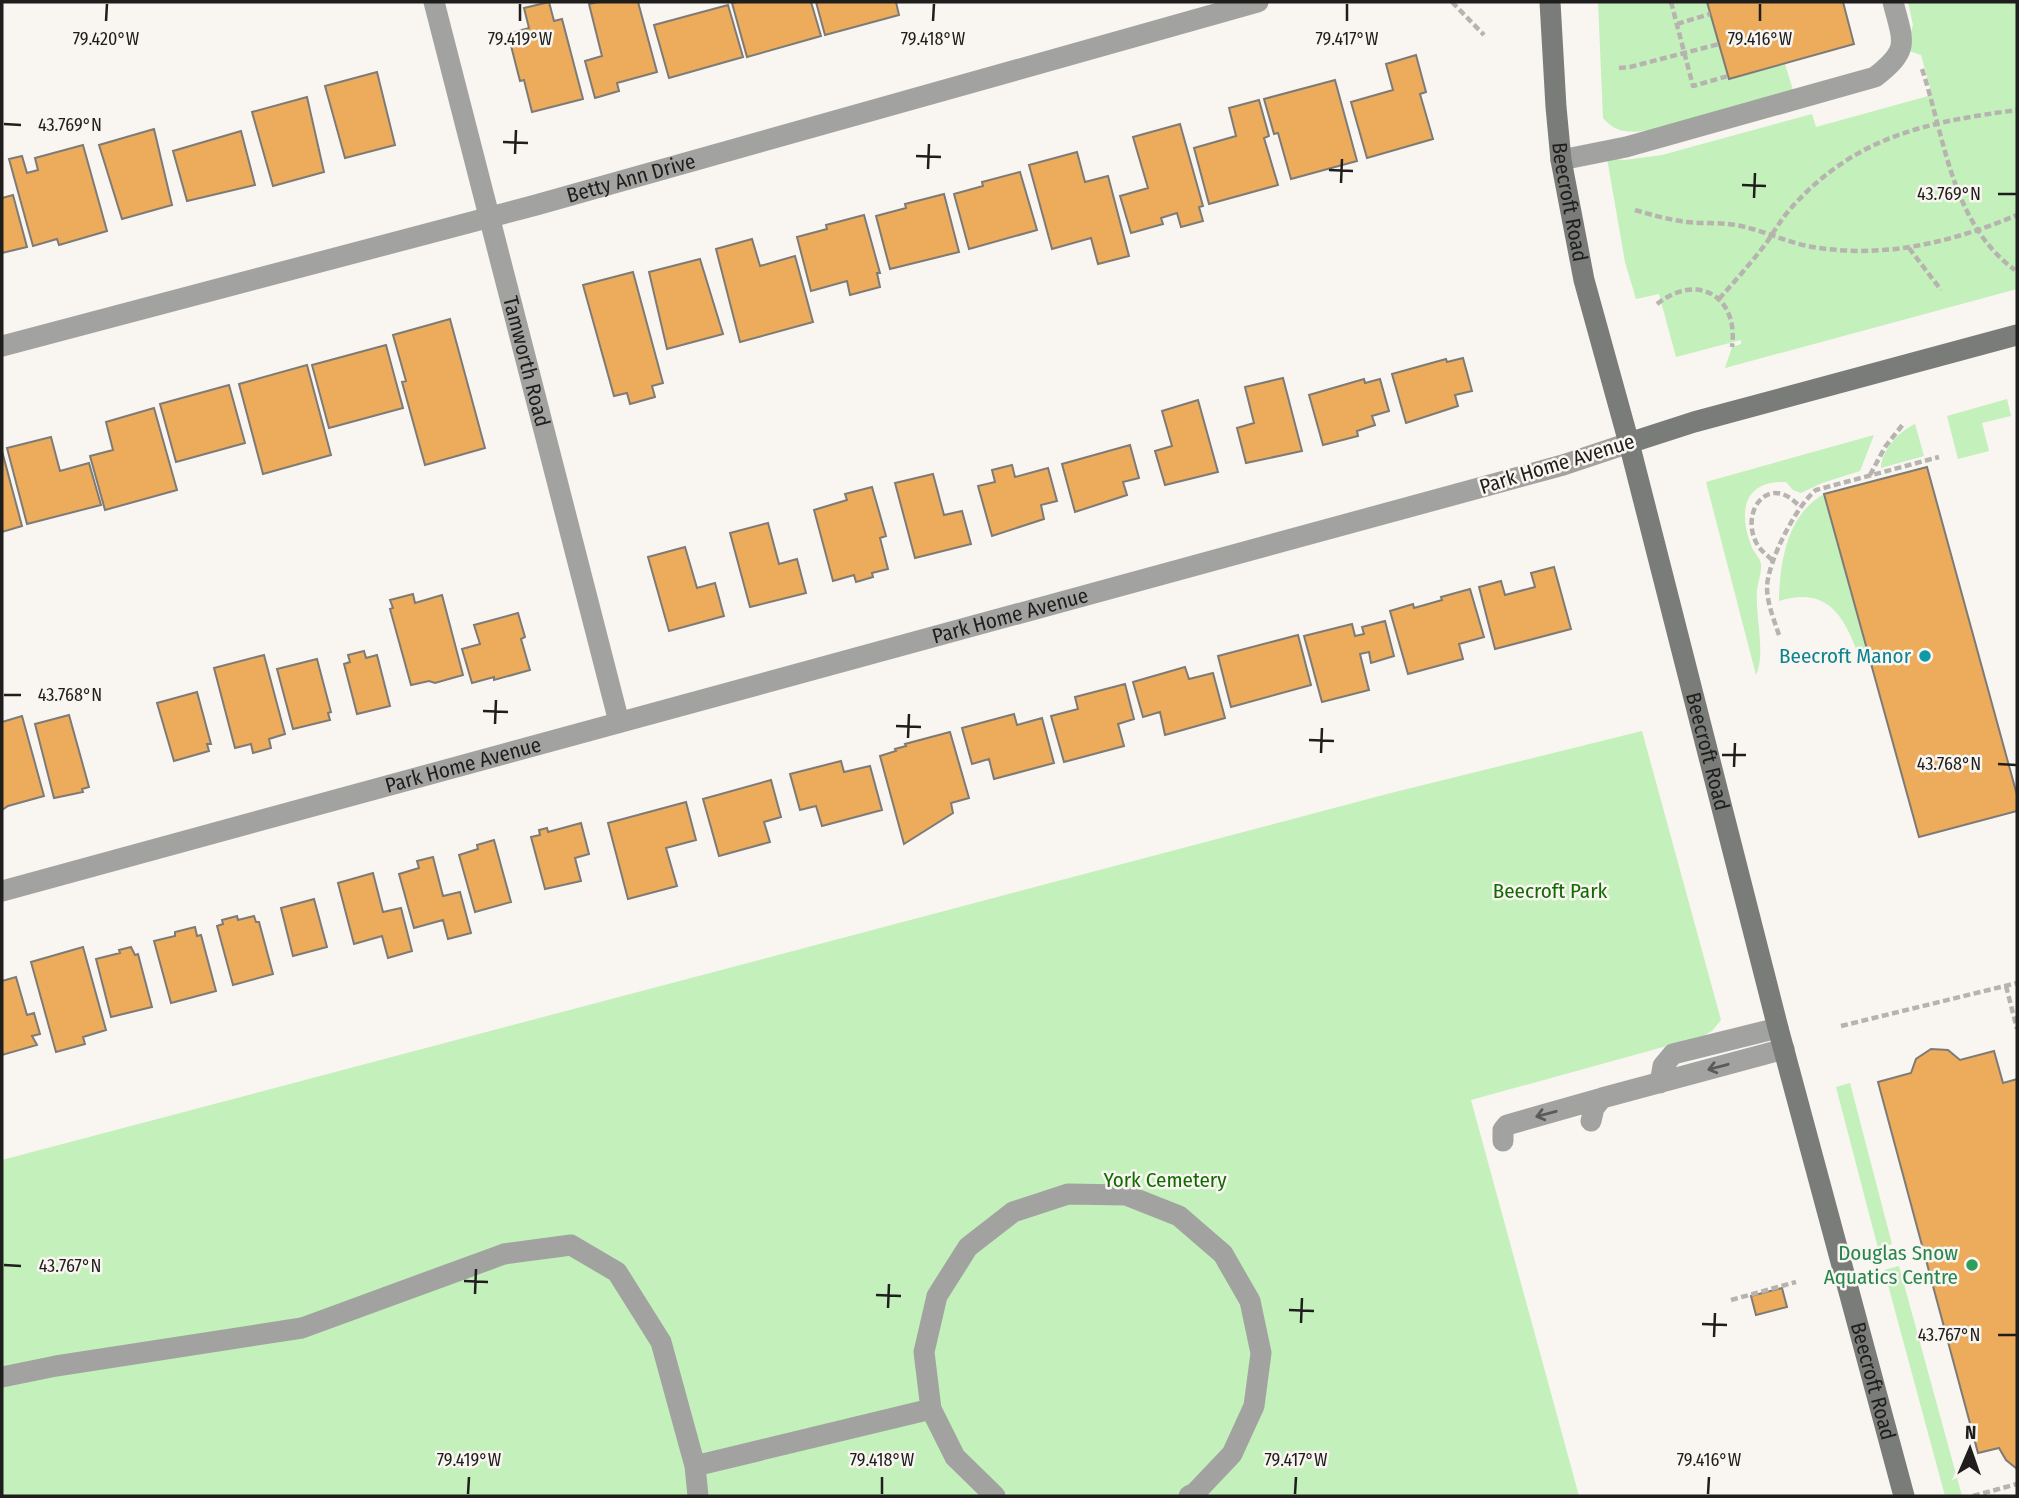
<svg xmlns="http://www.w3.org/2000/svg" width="2019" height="1498" font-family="'Fira Sans Condensed',sans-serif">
<rect width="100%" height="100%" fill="#f9f5f1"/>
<path fill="#c3f0bb" d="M1598,2H1707L1729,79L1785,64L1793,90L1654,129C1634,133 1617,135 1603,118Z
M1908,2H2017V289L1725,368L1732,347L1741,344V340L1676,357L1659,294L1636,299L1625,262L1607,158L1624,160L1662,155L1812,114L1816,127L1932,95L1921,55L1906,50L1913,25Z
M2007,399L2011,416L1982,423L1989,451L1958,459L1947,416Z
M1915,424L1924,456L1881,468C1881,451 1899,431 1915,424Z
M1874,435L1860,471L1822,483L1801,493L1793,490L1786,482C1744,480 1738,511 1751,545C1753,552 1760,557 1761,564C1762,572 1758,582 1757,590C1755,615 1766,654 1756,675L1706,482Z
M1824,494L1868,648L1857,651C1842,612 1825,587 1779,601C1780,561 1787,515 1824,494Z
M1642,731L1721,1020L1712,1031L1703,1036L1471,1100L1579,1496H2V1160L1387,794Z
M1850,1083L1892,1244L1878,1248L1836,1087Z
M1899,1266L1962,1496H1945L1884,1270Z"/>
<path fill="#ecac5b" stroke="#7e7b77" stroke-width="2" d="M549,2L554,21L562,19L583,99L532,112L524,80L520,81L508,34L529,28L524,8Z
M598,2H638L657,72L617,83L619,91L595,98L585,61L602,56L589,4Z
M737,2H811L821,36L747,57L732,3Z
M816,2H896L899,15L825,35Z
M1707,2H1843L1854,44L1729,79Z
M728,5L743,57L669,78L654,25Z
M1416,55L1426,92L1420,94L1433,139L1367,158L1351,102L1393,90L1386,64Z
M377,72L395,145L345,158L325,86Z
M1335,80L1357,161L1291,179L1278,133L1274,134L1264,99Z
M307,97L324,172L273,186L252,112Z
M1259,100L1269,136L1264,138L1278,185L1209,204L1194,148L1236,136L1229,108Z
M1180,124L1203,206L1199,207L1203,221L1181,227L1177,213L1161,218L1163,224L1131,233L1120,196L1148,188L1133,137Z
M154,129L172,205L122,219L99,145Z
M241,131L255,185L187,201L173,151Z
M83,145L107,231L59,245L57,239L33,246L9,159L22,156L27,173L38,170L35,158Z
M1077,152L1085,182L1108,176L1129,256L1098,264L1091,238L1052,249L1029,165Z
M1020,172L1037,230L969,249L954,194L983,186L982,182Z
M944,194L959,252L890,269L876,216L906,208L905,204Z
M13,195L27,247L2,253V198Z
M864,215L880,273H877L880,287L850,295L847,281L811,291L797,237L827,229L826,225Z
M752,239L760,266L795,256L813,322L740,342L716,249Z
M700,259L723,334L667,349L649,272Z
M633,272L663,383L652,386L655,397L630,404L627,393L614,396L583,285Z
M450,319L485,448L425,465L402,382L406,381L393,335Z
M386,345L403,408L329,428L312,365Z
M1463,358L1472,391L1455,395L1458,406L1406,423L1392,374L1446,359L1447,362Z
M307,365L331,455L263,474L239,384Z
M1283,378L1302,451L1246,463L1237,428L1254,423L1245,387Z
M1364,379L1365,383L1380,379L1389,411L1372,416L1375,425L1357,431L1358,436L1323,445L1309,395Z
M229,385L245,443L176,462L160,404Z
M1198,400L1218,472L1165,485L1155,451L1172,446L1162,411Z
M154,408L177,490L105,510L90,456L113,450L106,422Z
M51,437L60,471L89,463L101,505L27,524L7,448Z
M1130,445L1139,478L1123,482L1127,495L1075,512L1062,464Z
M2,451L22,526L2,532Z
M1012,465L1015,477L1048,468L1057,501L1041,505L1044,519L992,536L978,486L995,482L992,470Z
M1927,467L2017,795V811L1919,837L1824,494Z
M933,474L944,515L962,511L971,544L915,558L895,483Z
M872,487L886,536L880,538L888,569L872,573L873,577L856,582L854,575L833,581L814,510L847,500L845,494Z
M768,523L779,564L797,559L806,593L750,607L730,533Z
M685,547L697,588L715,583L724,616L669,631L648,557Z
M1554,567L1571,629L1495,649L1479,587L1501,581L1505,595L1535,587L1531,573Z
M1470,589L1484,637L1459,644L1463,659L1408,674L1390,611L1413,604L1414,608L1442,600L1441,597Z
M413,594L415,603L442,595L463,675L435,683L429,681L411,685L390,609L393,608L390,600Z
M518,613L525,637L521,639L530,670L494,680V677L472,683L462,649L480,644L474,625Z
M1385,621L1394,656L1371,663L1369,652L1360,654L1369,690L1322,702L1304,636L1352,624L1355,636L1364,634L1362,627Z
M1298,635L1311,685L1231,707L1218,656Z
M364,651L366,658L377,655L390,706L357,714L344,664L350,662L348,655Z
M264,655L285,734L269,739L271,748L253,753L251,744L235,748L214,668Z
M317,659L331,712L328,713L330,720L293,729L277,669Z
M1185,667L1189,679L1213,673L1225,718L1165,735L1160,712L1143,717L1133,682Z
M1125,684L1134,719L1118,724L1124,746L1064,762L1051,716L1078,709L1075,697Z
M197,692L211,744H207L209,751L174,761L157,703Z
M1014,714L1017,725L1042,718L1054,763L994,779L989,759L972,764L962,728Z
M69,715L89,787L82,789L83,792L54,798L35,724Z
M22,716L44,796L8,806L2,810V722Z
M950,732L969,798L951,803L953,813L904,844L880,756L896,751L895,749L906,746L905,744Z
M841,761L844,772L870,766L882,810L822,826L816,806L800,810L790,774Z
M771,780L781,817L764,822L770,842L719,856L703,799Z
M686,802L696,840L666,848L677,886L628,899L608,823Z
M581,823L589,854L575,858L581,881L545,889L531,837L540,835L539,830L547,828L548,832Z
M494,840L511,902L475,912L459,855L478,849L477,845Z
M433,857L443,896L460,892L471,933L448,939L443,920L414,928L399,874L419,868L417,861Z
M373,873L383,912L401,908L412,951L388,958L382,936L354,944L338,883Z
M314,899L327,947L293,956L281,908Z
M237,916L238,920L254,916L256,922H259L273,974L233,985L217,926L223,924L222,920Z
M195,927L197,936L201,935L216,991L171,1003L154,941L175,936V932Z
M83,947L106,1030L83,1037L85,1044L56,1052L31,962Z
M131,947L135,955L138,954L152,1007L111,1017L96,959L120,953L119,950Z
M16,977L27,1015L34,1013L40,1034L32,1036L37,1045L2,1055V981Z
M1931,1049L1948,1050L1960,1060L1994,1051L2003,1083L2017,1079V1469L2006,1460L1999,1448L1978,1453L1878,1082L1911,1073L1916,1059Z
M1782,1288L1787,1307L1756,1315L1751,1296Z"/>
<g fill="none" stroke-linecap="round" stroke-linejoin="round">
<path stroke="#b7b4b0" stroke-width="4.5" stroke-dasharray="7 3.5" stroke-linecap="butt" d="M1452,2L1484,35
M1671,2L1693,86L1728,76
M1677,24L1710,14
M1619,68L1630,67L1719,44
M1922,69C1945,138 1951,223 2015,270
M1635,210C1652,215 1670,220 1687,222C1705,224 1723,222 1741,226C1765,231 1788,243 1813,247C1884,259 1953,242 2017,215
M1909,248L1941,290
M1719,299C1735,281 1752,262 1767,242C1775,230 1782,218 1792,207C1856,136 1927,122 2017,110
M1657,304C1697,272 1739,296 1732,347
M1870,475L1885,447L1904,423
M1772,560C1767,555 1761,551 1757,544C1739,512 1769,471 1800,507
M1779,635C1774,620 1767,603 1767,587C1768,561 1796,506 1816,490L1939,457
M2006,986L2017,1029
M1841,1026L2017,983
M1731,1300L1796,1282
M1973,1496L2017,1484"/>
<path stroke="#a2a3a1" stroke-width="21" d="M1561,160L1626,147L1875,77C1911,49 1903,42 1893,2
M1660,1083L1663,1066L1673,1054L1778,1028
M1591,1121L1594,1108L1602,1098L1784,1049
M1503,1141V1130L1507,1125L1602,1098
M2,1377L56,1366L302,1328L504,1254L571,1245L617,1272L661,1342L695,1466L698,1496
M695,1466L931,1409
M995,1496L955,1457L931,1409L924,1352L937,1296L968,1247L1013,1212L1068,1194L1126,1195L1179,1216L1223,1254L1250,1301L1261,1353L1254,1406L1232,1454L1195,1493L1189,1496"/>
<g stroke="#a2a3a1" stroke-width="21">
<path id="s1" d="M434,2L619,722"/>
<path id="s2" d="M2,346L536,205L1258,2"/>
<path id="s3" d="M2,891L1563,465L1629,443"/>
</g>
<g stroke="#7a7c79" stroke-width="21">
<path id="s4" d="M1550,2L1556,107L1561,160L1584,280L1629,443L1778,1028L1904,1496"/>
<path d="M1629,443L1694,422L2017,335"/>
</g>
</g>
<defs><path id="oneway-shaft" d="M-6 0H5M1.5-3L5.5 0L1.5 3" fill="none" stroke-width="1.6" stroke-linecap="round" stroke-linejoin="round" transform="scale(1.75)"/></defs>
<g stroke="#5a5a58">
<use href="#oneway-shaft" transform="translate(1718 1067) rotate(165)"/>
<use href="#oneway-shaft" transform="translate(1546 1114) rotate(165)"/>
</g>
<path fill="none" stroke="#1f1e1c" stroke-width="2.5" d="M106,21L107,4M520,21V4M933,21L934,4M1347,21V4M1760,21V4M4,124L21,125M503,142L528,143M515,154L516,130M916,156L941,157M928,169L929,144M1329,170L1353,171M1341,183L1342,159M1742,185L1766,186M1998,194H2016M1754,198L1755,173M4,695H21M483,711L508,712M495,724L496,700M896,726L921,727M908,738L909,714M1309,740L1334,741M1321,753L1322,728M1722,755H1746M1998,764L2016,765M1734,767L1735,743M4,1265L21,1266M464,1281L488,1282M475,1294L476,1269M876,1295L901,1296M888,1308L889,1284M1289,1310L1314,1311M1301,1323L1302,1298M1702,1324L1727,1325M1998,1335H2016M1714,1337L1715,1313M468,1494L469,1477M882,1494V1477M1295,1494L1296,1477M1708,1494L1709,1477"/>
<circle fill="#0f9aa8" stroke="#f9f5f1" stroke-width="2.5" cx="1925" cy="656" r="7"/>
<circle fill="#2e9e5b" stroke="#f9f5f1" stroke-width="2.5" cx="1972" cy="1265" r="7"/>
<g text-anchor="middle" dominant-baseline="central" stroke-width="5" stroke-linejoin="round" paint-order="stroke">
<g font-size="21" fill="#1f1e1c" stroke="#f9f5f1">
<text stroke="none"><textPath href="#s2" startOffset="651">Betty Ann Drive</textPath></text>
<text stroke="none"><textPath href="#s4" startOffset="201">Beecroft Road</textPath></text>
<text stroke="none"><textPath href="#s1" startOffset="371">Tamworth Road</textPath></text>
<text transform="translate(1557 464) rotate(-17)">Park Home Avenue</text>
<text stroke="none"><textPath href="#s3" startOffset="1045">Park Home Avenue</textPath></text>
<text stroke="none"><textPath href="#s4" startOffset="768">Beecroft Road</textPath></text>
<text stroke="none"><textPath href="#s3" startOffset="478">Park Home Avenue</textPath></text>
<text stroke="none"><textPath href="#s4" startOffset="1419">Beecroft Road</textPath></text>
</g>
<g font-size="21" fill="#0d838f" stroke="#f9f5f1" text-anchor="end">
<text x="1911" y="656">Beecroft Manor</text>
</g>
<g font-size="21" fill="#116b00" stroke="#f9f5f1">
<text x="1550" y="891">Beecroft Park</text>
<text x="1165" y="1180">York Cemetery</text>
</g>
<g font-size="21" fill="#27864d" stroke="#f9f5f1" text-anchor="end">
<text x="1958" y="1253">Douglas Snow<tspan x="1958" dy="24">Aquatics Centre</tspan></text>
</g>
</g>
<g font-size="18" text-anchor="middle" fill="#1f1e1c" stroke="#f9f5f1" stroke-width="5" stroke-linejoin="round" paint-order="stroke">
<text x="106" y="45">79.420°W</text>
<text x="520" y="45">79.419°W</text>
<text x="933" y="45">79.418°W</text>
<text x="1347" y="45">79.417°W</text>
<text x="1760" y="45">79.416°W</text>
<text x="70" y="131">43.769°N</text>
<text x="1949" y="200">43.769°N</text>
<text x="70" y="701">43.768°N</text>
<text x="1949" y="770">43.768°N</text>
<text x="70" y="1272">43.767°N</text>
<text x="1949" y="1341">43.767°N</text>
<text x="469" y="1466">79.419°W</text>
<text x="882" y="1466">79.418°W</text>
<text x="1296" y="1466">79.417°W</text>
<text x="1709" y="1466">79.416°W</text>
</g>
<rect width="2019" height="1498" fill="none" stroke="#1f1e1c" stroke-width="7"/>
<g transform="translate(1970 1449) rotate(2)" stroke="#f9f5f1" stroke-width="5" paint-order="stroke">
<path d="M0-5L12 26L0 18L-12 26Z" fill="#1f1e1c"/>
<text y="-10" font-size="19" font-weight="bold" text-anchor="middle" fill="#1f1e1c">N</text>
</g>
</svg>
